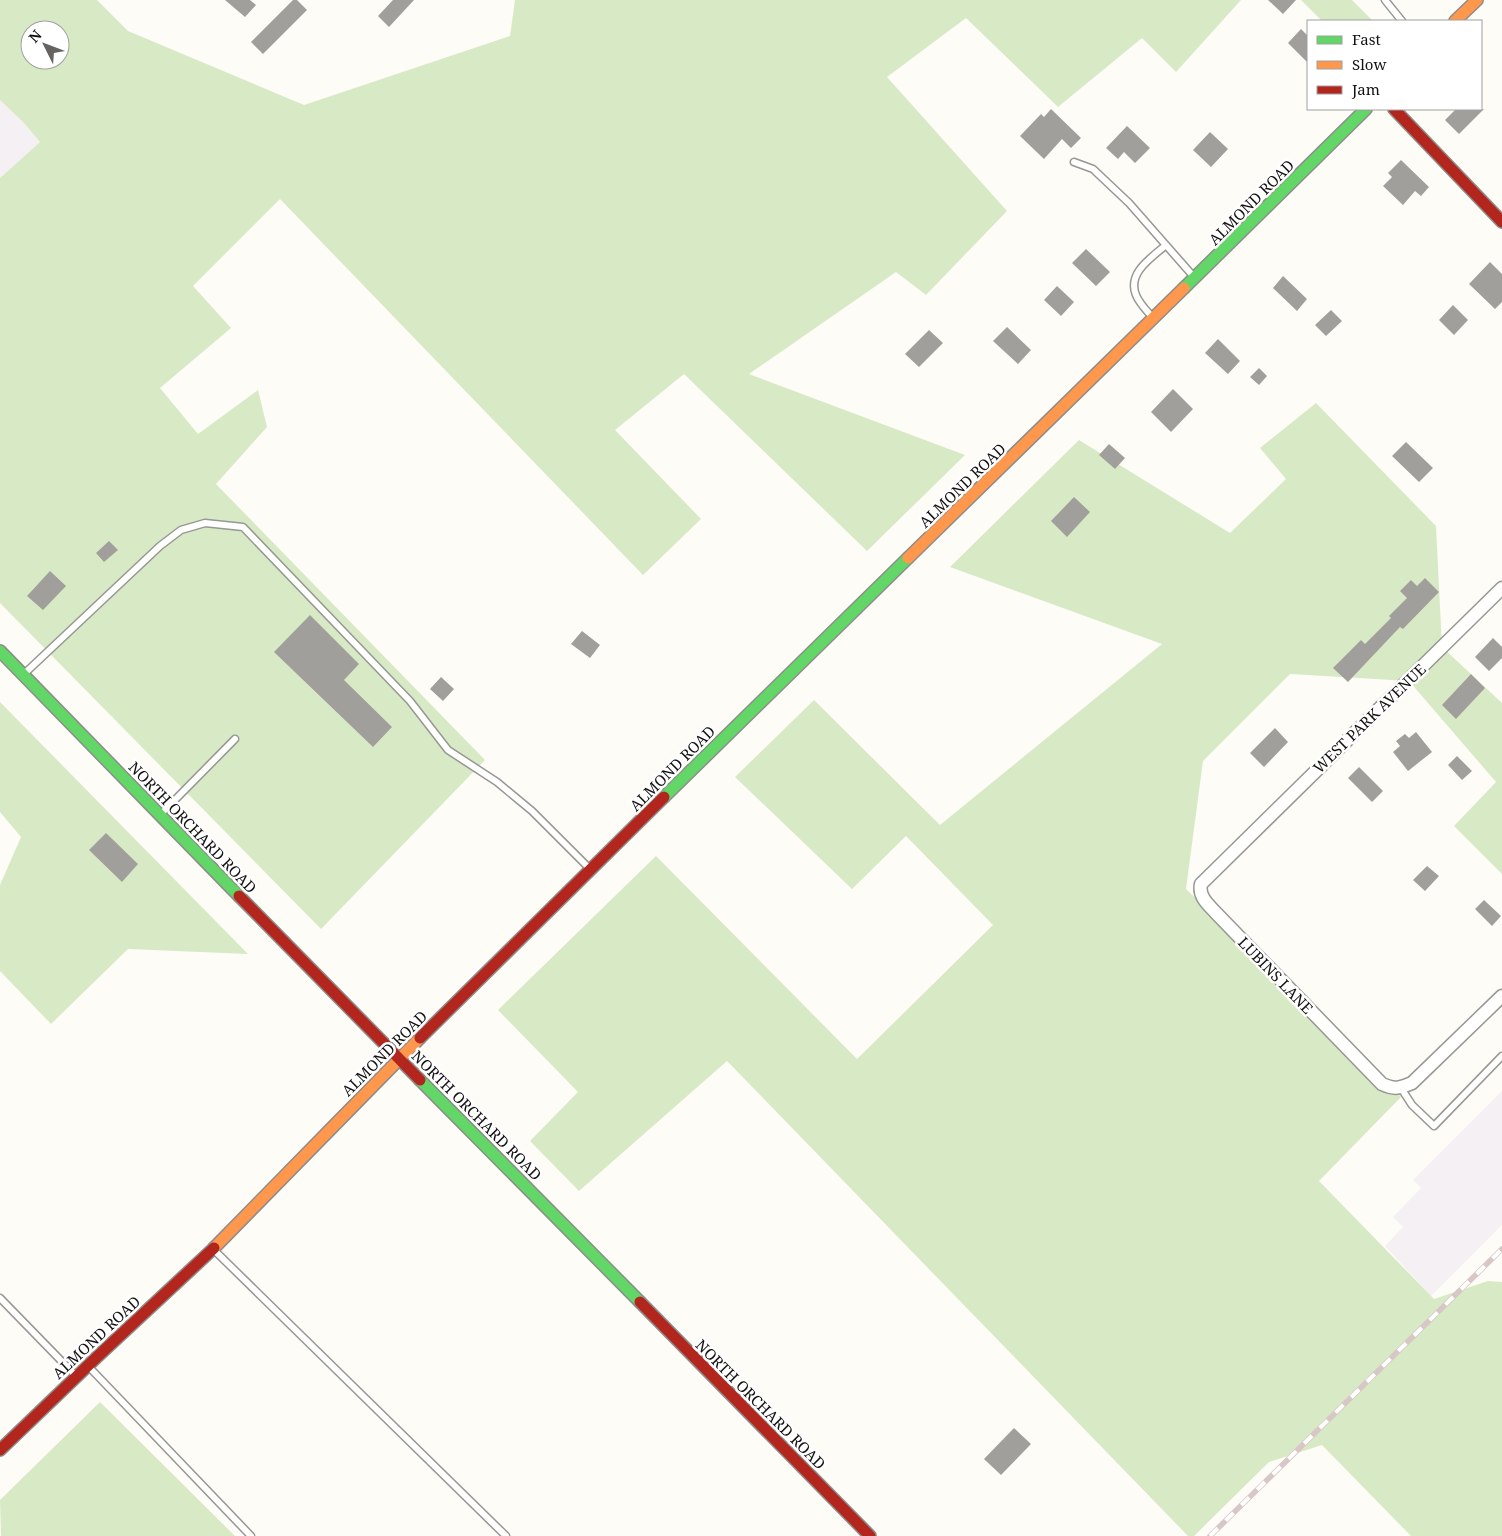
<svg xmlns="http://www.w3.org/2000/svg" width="1502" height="1536" font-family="'Noto Serif',serif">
<rect width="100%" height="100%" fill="#fdfcf7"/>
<path fill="#f5f0f3" d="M0,100L24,123L40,142L0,178Z
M1502,1091V1225L1431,1296L1385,1246L1403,1227L1393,1217L1421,1188L1413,1180Z"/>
<path fill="#d8eac5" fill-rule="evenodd" d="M0,0H97L128,31L304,105L510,36L515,0H1241L1176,72L1142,38L1058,107L966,18L887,77L1007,211L926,295L896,272L749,374L965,455L867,551L684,374L615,430L701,519L643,575L280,199L193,286L231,328L160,388L198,434L258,390L267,427L216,484L485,760L321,929L0,603V178L40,142L24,123L0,100ZM30,30H60V60H30Z
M1301,0H1352L1373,21H1322Z
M1316,403L1436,526L1442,647L1502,703V874L1454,826L1496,782L1409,681L1290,674L1203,761L1186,889L1401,1097L1319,1181L1434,1299L1488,1281L1502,1282V1536H1411L1322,1445L1269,1462L1194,1536H1188L727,1061L579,1191L530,1141L578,1092L498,1010L656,856L857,1059L993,925L906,836L852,889L735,777L814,700L940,825L1162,644L950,567L1079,440L1230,533L1286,479L1260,448Z
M0,702L248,954L128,949L51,1024L0,971V885L21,837L0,812Z
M100,1402L233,1534L235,1536H1L0,1500Z"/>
<path fill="#a19f9c" d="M225,0H250L256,5L245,17Z
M293,0H297L307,10L263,54L251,42Z
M393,0H414L389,27L378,16Z
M1268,0H1296L1283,14Z
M1301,29L1308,36V63L1288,43Z
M1051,109L1081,138L1071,148L1062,139L1044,159L1020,136L1041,114L1044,117Z
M1456,109H1484L1459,134L1445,120Z
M1127,126L1150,148L1135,163L1124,152L1118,159L1106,148Z
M1210,132L1228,149L1211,167L1193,150Z
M1401,160L1429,187L1421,196L1415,191L1403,205L1383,186L1392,177L1388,173Z
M1086,249L1110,272L1096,286L1072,263Z
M1490,262L1502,274V302L1495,309L1469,284Z
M1283,276L1307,299L1297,311L1273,288Z
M1057,286L1074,302L1061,316L1044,300Z
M1453,305L1468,320L1454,335L1439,320Z
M1331,310L1342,321L1326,336L1315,325Z
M1007,327L1031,350L1018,364L993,341Z
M929,330L943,343L919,367L905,354Z
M1218,339L1240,361L1228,374L1205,353Z
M1259,368L1267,376L1259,385L1250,377Z
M1173,389L1193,409L1171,432L1151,412Z
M1406,442L1433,468L1419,482L1392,456Z
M1109,444L1125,458L1115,469L1099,455Z
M1074,497L1090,512L1067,537L1051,521Z
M109,541L118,550L104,562L96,553Z
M50,571L66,586L43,610L27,596Z
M1425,578L1439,592L1403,629L1400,627L1348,682L1333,668L1361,640L1365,644L1391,618L1389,616L1407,598L1400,591L1411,580L1417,586Z
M310,615L359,664L344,680L392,727L373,747L274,652Z
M582,631L600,645L590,658L571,644Z
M1493,638L1502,647V658L1489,671L1475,657Z
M1471,674L1485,688L1456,719L1442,705Z
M441,677L454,689L443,701L430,689Z
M1275,728L1288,742L1264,767L1250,753Z
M1416,732L1432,752L1408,771L1393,752L1400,746L1396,741L1405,734L1409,738Z
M1457,756L1472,771L1462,780L1448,765Z
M1359,767L1383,791L1372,802L1348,778Z
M106,833L138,864L122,882L89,850Z
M1427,866L1439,876L1425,891L1413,880Z
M1484,900L1501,916L1492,926L1475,909Z
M1014,1428L1031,1444L1001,1475L984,1459Z"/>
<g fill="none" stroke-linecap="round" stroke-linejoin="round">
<defs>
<path id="lane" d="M1385,0L1402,21
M1074,162L1093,169L1129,203L1194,277
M1153,318C1147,311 1139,303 1136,295C1127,273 1151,258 1166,245
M24,674L160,546L181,530L205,523L243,527L410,701L448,750L497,782L532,811L590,869
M161,814L235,739
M1401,1088L1412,1105L1434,1126L1502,1056
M214,1250L506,1536
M0,1298L76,1376
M89,1367L251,1536"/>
<path id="street" d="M1502,588L1201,884C1198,897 1209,905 1217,914L1382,1084C1395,1090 1400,1088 1412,1083L1502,996"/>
<path id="fast" d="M1184,288L1366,109
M0,651L239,896
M664,797L908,558
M420,1080L640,1302"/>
<path id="slow" d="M1455,21L1477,0
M908,558L1184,288
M214,1248L420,1038"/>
<path id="jam" d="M1394,109L1502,222
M239,896L420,1080
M420,1038L664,797
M640,1302L870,1536
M0,1450L98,1356L214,1248"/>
</defs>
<use href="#lane" stroke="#979795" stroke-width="9"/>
<use href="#street" stroke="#979795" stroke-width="15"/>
<use href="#fast" stroke="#8e8d8b" stroke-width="14"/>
<use href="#slow" stroke="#8e8d8b" stroke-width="14"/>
<use href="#jam" stroke="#8e8d8b" stroke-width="14"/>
<use href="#lane" stroke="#fffffe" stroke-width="6"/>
<use href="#street" stroke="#fffffe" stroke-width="12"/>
<use href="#fast" stroke="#63d668" stroke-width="11"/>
<use href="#slow" stroke="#ff974d" stroke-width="11"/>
<use href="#jam" stroke="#b3261e" stroke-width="11"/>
<defs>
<path id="rail" d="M1210,1536L1502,1249"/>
</defs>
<use href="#rail" stroke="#d9c6c7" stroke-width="5.5"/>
<use href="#rail" stroke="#fff" stroke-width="4" stroke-dasharray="11" stroke-linecap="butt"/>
</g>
<g text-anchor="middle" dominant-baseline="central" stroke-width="5" stroke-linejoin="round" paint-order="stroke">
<g font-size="15" fill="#111" stroke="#fff">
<text transform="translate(1251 202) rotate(-45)">ALMOND ROAD</text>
<text transform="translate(962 485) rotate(-44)">ALMOND ROAD</text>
<text transform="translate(1369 718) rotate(-44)">WEST PARK AVENUE</text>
<text transform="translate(672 768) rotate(-45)">ALMOND ROAD</text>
<text transform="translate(193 827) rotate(46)">NORTH ORCHARD ROAD</text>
<text transform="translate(1276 975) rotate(46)">LUBINS LANE</text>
<text transform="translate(384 1053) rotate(-45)">ALMOND ROAD</text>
<text transform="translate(477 1115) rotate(45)">NORTH ORCHARD ROAD</text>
<text transform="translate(96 1337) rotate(-43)">ALMOND ROAD</text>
<text transform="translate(761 1404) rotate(45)">NORTH ORCHARD ROAD</text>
</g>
</g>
<rect x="1307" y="20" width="175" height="90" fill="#ffffff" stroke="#a0a0a0"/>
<rect x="1317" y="36" width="25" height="8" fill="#63d668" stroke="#a0a0a0"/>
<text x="1352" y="45" font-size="15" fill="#111111">Fast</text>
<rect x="1317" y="61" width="25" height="8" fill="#ff974d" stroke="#a0a0a0"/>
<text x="1352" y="70" font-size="15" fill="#111111">Slow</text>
<rect x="1317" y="86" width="25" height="8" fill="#b3261e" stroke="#a0a0a0"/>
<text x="1352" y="95" font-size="15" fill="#111111">Jam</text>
<g transform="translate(45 45) rotate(312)"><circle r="24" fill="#ffffff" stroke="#a0a0a0"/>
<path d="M0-4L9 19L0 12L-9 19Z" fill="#646362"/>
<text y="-8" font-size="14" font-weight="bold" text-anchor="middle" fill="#111111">N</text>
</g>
</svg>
